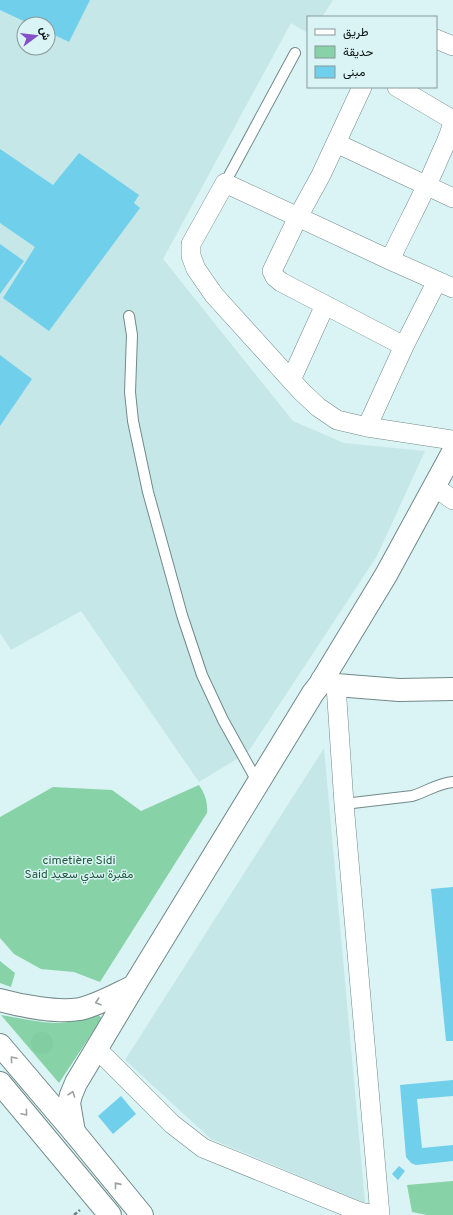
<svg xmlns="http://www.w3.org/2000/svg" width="453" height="1215" font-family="Overpass,Vazirmatn,sans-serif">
<rect width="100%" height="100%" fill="#daf3f4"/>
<path fill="#c5e7e8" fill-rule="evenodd" d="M0,0H333L322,17H308V33L291,23L163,259L293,421L344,443L425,451L377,556L248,752L199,782L81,611L11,650L0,633ZM24,24H48V48H24Z
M324,748L365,1203L211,1139L125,1060Z"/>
<path fill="#87d2a6" d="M199,785C205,794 208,802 207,813L100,982L74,972L41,969L14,954L0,938V817L53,787L112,790L141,811Z
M0,961L15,973L11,987L0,983Z
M1,1015C19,1018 37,1022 54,1023C69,1023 84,1019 98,1015L102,1018L59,1083Z
M453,1181V1215H427L412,1212L407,1185Z"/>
<path fill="#82cda1" d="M31 1043a11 11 0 1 1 22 0a11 11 0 1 1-22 0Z"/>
<path fill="#70cfeb" d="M0,0H90L69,42L48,32V24H30L0,10Z
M0,149L53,185L79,153L139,195L134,203L140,208L49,331L3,298L35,247L0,223Z
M0,244L24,261L0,294Z
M0,355L32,379L0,426Z
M453,887V1041H446L431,889Z
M453,1080V1096L417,1099L422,1148L453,1145V1161L416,1165L411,1163L406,1157L400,1085Z
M121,1096L136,1114L113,1134L98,1116Z
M399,1166L405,1171L398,1180L392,1174Z"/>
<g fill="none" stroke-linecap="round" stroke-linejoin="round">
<defs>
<path id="lane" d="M225,183L295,53
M129,316L132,335L130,392L133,421L148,492L182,615L202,675L223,720L258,783
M344,804L412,796C426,792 438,783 453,782"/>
<path id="street" d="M436,39L453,46
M362,87L321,175L298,217L272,271L275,277L281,282L404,346
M397,87L453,120
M336,143L453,198
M390,260C405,228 422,197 436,165C442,150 450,137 453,121
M453,288L390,260L225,183L191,244V256L196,269L214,295L301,391L318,407L337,420L367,427L453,440
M291,380L325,305
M367,427L404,346L437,281
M435,487L453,500
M336,685L344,804L380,1215
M97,1049L172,1124L203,1148L360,1212L377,1215"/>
<path id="secondary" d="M322,680L336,685L399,690L453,689
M0,1000C22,1006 57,1013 80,1009C98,1005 117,994 134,986
M74,1132L69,1103L71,1095L76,1083L134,986L313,693L320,684L386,575L453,452"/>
<path id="primary" d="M0,1045L74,1132L142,1215
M0,1083L110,1215"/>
</defs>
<use href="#lane" stroke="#728989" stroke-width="12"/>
<use href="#street" stroke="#728989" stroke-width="20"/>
<use href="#secondary" stroke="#728989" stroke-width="24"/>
<use href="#primary" stroke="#728989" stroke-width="24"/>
<path stroke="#718283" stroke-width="2.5" stroke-dasharray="4 2" stroke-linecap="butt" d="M74,1215L80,1210"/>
<use href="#lane" stroke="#fff" stroke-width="10"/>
<use href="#street" stroke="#fff" stroke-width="19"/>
<use href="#secondary" stroke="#fff" stroke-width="22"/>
<use href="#primary" stroke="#fff" stroke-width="22"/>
</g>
<defs><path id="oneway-chevron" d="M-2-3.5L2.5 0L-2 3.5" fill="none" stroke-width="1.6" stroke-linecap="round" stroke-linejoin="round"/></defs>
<g stroke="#9da1a1">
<use href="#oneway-chevron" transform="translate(98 1002) rotate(162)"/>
<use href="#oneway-chevron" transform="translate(13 1059) rotate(-130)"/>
<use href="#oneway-chevron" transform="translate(72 1094) rotate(-71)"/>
<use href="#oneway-chevron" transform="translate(25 1113) rotate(50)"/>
<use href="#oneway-chevron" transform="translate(117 1185) rotate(-129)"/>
</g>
<g text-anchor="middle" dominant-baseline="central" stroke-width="3" stroke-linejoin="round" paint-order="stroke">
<g font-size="12" fill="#225a3d" stroke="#daf3f4">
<text x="79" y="861">cimetière Sidi<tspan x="79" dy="14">Said مقبرة سدي سعيد</tspan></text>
</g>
</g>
<rect x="307" y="16" width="130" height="72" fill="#daf3f4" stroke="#87999a"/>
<rect x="315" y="29" width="20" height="6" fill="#ffffff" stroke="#87999a"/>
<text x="343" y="36" font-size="12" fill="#0a1313">طريق</text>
<rect x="315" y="46" width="20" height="12" fill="#87d2a6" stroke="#87999a"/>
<text x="343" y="56" font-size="12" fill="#0a1313">حديقة</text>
<rect x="315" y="66" width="20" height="12" fill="#70cfeb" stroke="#87999a"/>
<text x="343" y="76" font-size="12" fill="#0a1313">مبنى</text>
<g transform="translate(36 36) rotate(75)"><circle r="19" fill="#daf3f4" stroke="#87999a"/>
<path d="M0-3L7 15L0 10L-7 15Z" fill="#8450c7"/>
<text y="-6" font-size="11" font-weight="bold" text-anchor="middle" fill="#0a1313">ش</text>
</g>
</svg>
